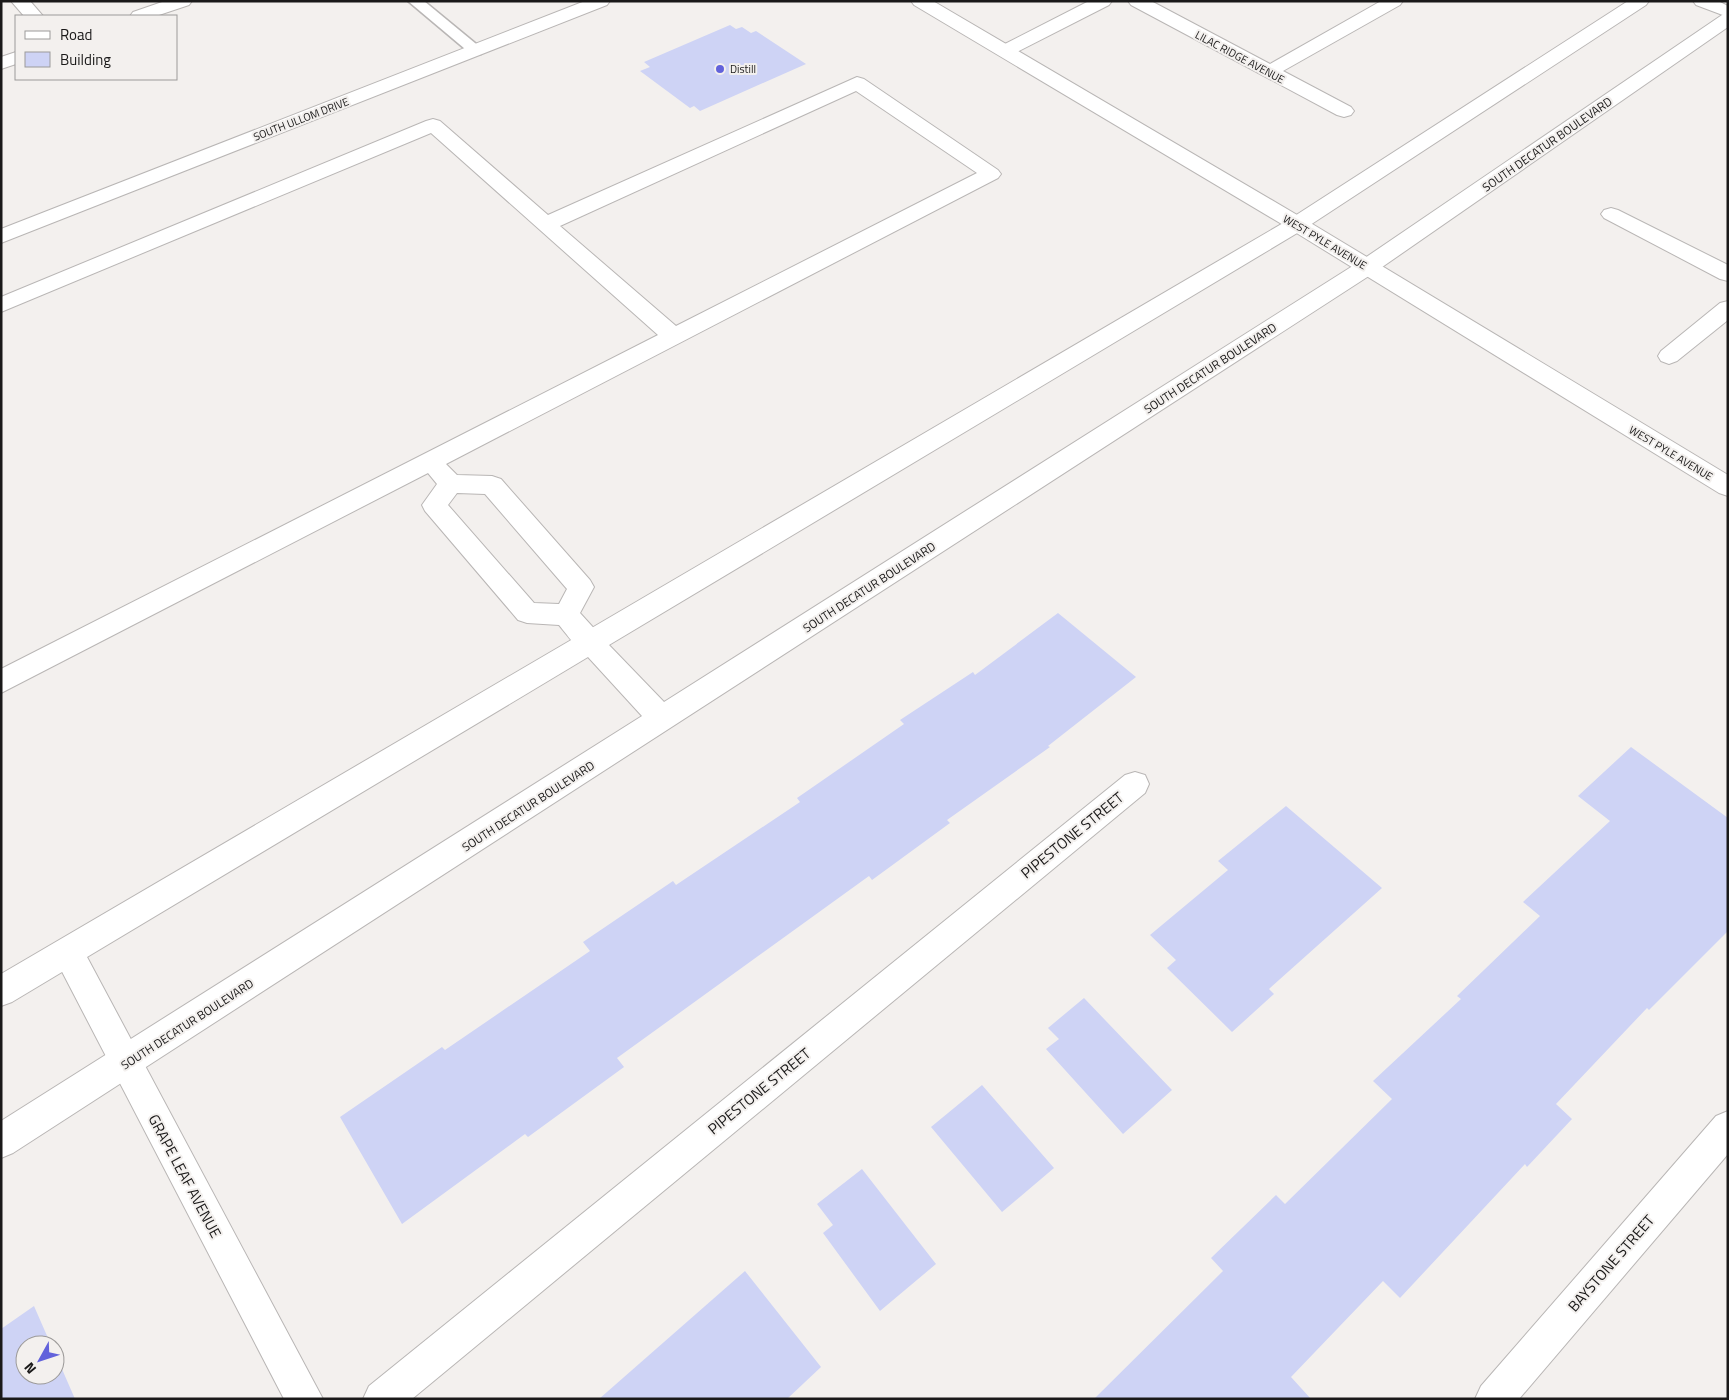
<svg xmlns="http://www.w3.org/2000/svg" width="1729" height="1400" font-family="'Titillium Web',sans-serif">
<rect width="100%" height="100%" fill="#f3f0ee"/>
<path fill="#ced3f5" d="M730,25L736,29L742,27L751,33L756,31L806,64L700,111L694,106L690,108L640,71L650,67L644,62Z
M1058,613L1136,677L1048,746L1050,747L947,820L950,823L872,880L869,876L617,1058L624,1067L528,1137L525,1134L402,1224L340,1117L442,1047L445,1050L590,951L583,942L673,881L676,885L800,802L797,798L904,724L900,720L973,672L975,675Z
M1631,747L1728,818V931L1649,1010L1647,1008L1556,1104L1572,1119L1527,1167L1525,1164L1400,1298L1383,1281L1291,1377L1311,1399H1094L1223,1271L1211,1258L1276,1195L1285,1204L1392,1099L1373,1081L1461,999L1457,996L1540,916L1523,902L1610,821L1578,796Z
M1286,806L1382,888L1269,989L1274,994L1232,1032L1167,968L1176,960L1150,935L1228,870L1218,861Z
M1084,998L1172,1090L1123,1134L1046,1049L1059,1039L1048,1028Z
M982,1085L1054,1168L1002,1212L931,1127Z
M862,1169L936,1264L880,1311L823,1233L833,1225L817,1204Z
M745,1271L821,1367L787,1399H599Z
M34,1306L51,1345H25V1375H55V1353L75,1399H1V1329Z"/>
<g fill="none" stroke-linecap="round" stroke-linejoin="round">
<defs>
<path id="service" d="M408,1H424L481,48L483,51L481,54H471Z"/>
<path id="minor" d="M11,1H30L43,16H24Z
M165,1H192L189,5L156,16H130L133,12Z
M585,1H610L607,5L1,243V229Z
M1089,1H1112L1109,5L1011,55L1005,56L999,55L996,51L999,47Z
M1128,1H1151L1270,64L1381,1H1403L1400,5L1283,71L1351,107L1354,111L1351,115L1344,117L1337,115L1131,5Z
M1693,1H1718L1728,6V17L1696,5Z
M16,52V64L1,69V57Z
M857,77L864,79L998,170L1001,174L998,178L446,464L457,475L492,476L501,479L590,580L594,587L580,613L600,635L604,643L600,651C580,657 571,639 559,625L527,623L518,620L425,511L422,505L437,484L428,473L1,693V669L658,335L431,133L1,312V297L426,121L433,119L440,121L548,215ZM856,91L977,173L676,326L560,226ZM457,493L485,494L567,589L559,604L534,603L448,505Z
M1611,208L1618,210L1728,265V281L1720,279L1604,218L1601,214L1604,210Z
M1728,301V320L1677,361L1669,364L1661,361L1658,356L1661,351L1720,303Z
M1135,772L1145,775L1149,784L1145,793L412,1399H363L369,1386L1125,775Z
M68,938L79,942L323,1399H284L57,962L52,952L57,942Z
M1728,1111V1154L1519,1399H1475L1481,1386L1716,1116Z"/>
<path id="tertiary" d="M911,1H933L1304,219L1728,475V496L1719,493L1290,229L914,5Z"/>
<path id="primary" d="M1628,1H1649L1646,5L1304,229L609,645L664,702L1359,262L1722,15L1728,14V27L1375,272L13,1153L1,1158V1121L642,716L588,657L12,1002L1,1006V974L1290,219Z"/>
</defs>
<use href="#service" stroke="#b9b6b5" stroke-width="3"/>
<use href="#minor" stroke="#b9b6b5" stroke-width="2"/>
<use href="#tertiary" stroke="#b9b6b5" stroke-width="2"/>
<use href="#primary" stroke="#b9b6b5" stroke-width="2"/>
<use href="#service" fill="#fff" fill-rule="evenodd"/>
<use href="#minor" fill="#fff" fill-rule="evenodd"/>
<use href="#tertiary" fill="#fff" fill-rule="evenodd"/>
<use href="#primary" fill="#fff" fill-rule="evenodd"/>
</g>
<circle fill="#6262db" stroke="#f3f0ee" stroke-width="2" cx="720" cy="69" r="5"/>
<g text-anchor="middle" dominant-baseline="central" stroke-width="4" stroke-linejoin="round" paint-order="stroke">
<g font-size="11" fill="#1a1919" stroke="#f3f0ee">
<text transform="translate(1240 57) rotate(28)">LILAC RIDGE AVENUE</text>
<text transform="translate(301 119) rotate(-21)">SOUTH ULLOM DRIVE</text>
<text transform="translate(1325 242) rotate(31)">WEST PYLE AVENUE</text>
<text transform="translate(1671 453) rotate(31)">WEST PYLE AVENUE</text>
</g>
<g font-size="11" fill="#1a1919" stroke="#f3f0ee" text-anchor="start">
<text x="730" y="69">Distill</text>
</g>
<g font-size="12" fill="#1a1919" stroke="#f3f0ee">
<text transform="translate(1547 144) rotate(-35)">SOUTH DECATUR BOULEVARD</text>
<text transform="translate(1210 368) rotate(-33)">SOUTH DECATUR BOULEVARD</text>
<text transform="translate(869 587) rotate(-33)">SOUTH DECATUR BOULEVARD</text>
<text transform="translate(528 806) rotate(-33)">SOUTH DECATUR BOULEVARD</text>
<text transform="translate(187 1024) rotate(-33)">SOUTH DECATUR BOULEVARD</text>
</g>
<g font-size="15" fill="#1a1919" stroke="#f3f0ee">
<text transform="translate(1072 835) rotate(-39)">PIPESTONE STREET</text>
<text transform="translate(759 1091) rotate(-39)">PIPESTONE STREET</text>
<text transform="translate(185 1176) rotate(62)">GRAPE LEAF AVENUE</text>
<text transform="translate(1611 1263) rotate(-49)">BAYSTONE STREET</text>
</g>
</g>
<rect width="1729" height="1400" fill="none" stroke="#1a1919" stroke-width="5"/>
<rect x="15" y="15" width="162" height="65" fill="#f3f0ee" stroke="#9c9a99"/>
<rect x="25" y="31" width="25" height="8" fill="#ffffff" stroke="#9c9a99"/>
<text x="60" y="40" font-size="15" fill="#1a1919">Road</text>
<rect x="25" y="52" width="25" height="15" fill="#ced3f5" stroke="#9c9a99"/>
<text x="60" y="65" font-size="15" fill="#1a1919">Building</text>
<g transform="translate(40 1360) rotate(230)"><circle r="24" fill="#f3f0ee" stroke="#9c9a99"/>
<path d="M0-4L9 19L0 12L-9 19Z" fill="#6262db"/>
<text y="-8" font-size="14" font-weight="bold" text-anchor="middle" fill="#1a1919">N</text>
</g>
</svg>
